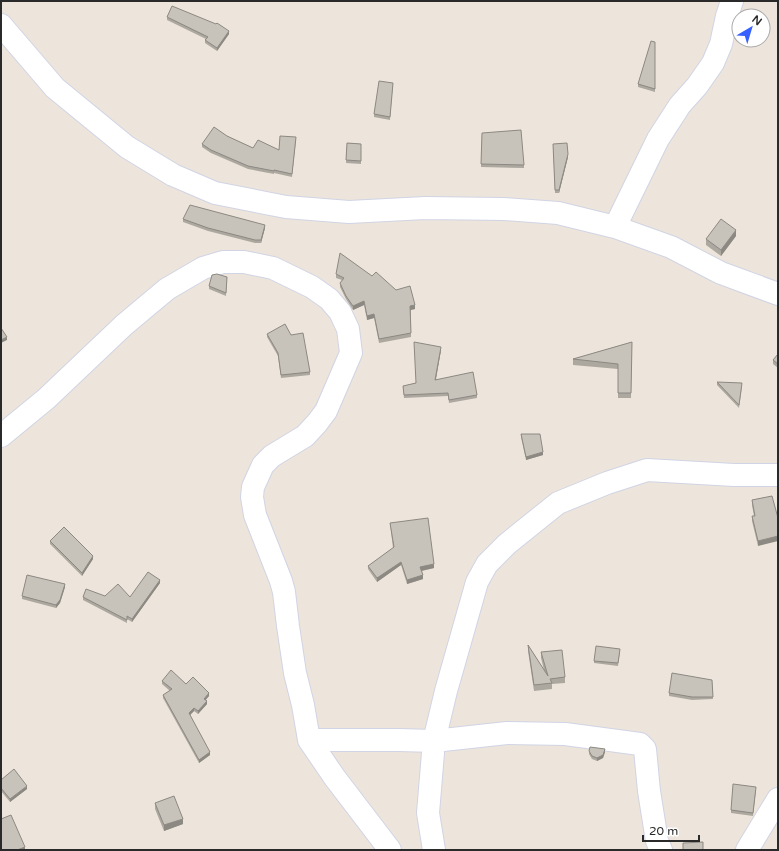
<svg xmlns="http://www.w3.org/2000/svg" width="779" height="851" font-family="'Varela Round',sans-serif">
<rect width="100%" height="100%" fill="#ede5db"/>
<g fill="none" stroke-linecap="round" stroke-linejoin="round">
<defs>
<path id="minor" d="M1,25L55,88L127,147L173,175L215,193L286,207L349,212L425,208L504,209L558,213L615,227L671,247L721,273L778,294
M615,227L658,139L680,105L697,86L713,63L721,44L727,16L732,1
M1,436L46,399L124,325L167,289L203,268L223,262H244L273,268L312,287L329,299L340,312L348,329L351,353L326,411L317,423L305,436L272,456L263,465L253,487L252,497L255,515L281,581L284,592L288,626L295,673L303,705L309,740L335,778L390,850
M309,740H399L434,741L446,691L477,582L487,564L507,544L558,503L607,483L647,470L734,475H778
M434,850L428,813L434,741L507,733L565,734L640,744L645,749L649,791L657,841L661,850
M747,850L778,799"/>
</defs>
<use href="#minor" stroke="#d0d4e4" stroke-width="24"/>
<use href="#minor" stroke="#fff" stroke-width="22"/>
</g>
<path fill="#aca8a0" d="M167,17L229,34L217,51L205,43V40L206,39L167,20Z
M655,42V92L638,87V84Z
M393,83L390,120L374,117V114Z
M482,133L524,165V168L481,167Z
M227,136L253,148L279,150L296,140L292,177L274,173V174L248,169L211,153L202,147V144Z
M347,143L361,144V164L346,163Z
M553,144L568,157L559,193H555Z
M183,219L265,228L261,243H255L208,231L183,222Z
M736,236L721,256L706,245V239Z
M336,274L415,309L411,310V337L379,343L374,318L367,320L364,305L353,310L346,299L340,287V283L342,280L336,278Z
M227,277L226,296L209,289V286Z
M267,334L310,372V375L281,378L278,356L267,337Z
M632,342L631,398H618V369L573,365V359Z
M441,350L436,380L477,395V398L449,403L448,396L404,398L403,386L416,383Z
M778,354V368L773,364V360Z
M717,382L742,386L739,408L717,385Z
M521,434L543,455L526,460L521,437Z
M772,496L758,546L752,521V516H754L752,505V500Z
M390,523L434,568L422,571L423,579L407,584L401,565L377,582L368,569V566L393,548Z
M50,541L93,559L82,576L50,544Z
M160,583L132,622L127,619V623L83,600V597L105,596L130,597Z
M65,587L60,603L56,608L22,599V596Z
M528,645L544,670L541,658V652L565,677V683L552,684V689L534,691L528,651Z
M620,652L618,666L594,663V661Z
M712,680L713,699L692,700L669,696V693Z
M162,681L186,684L209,696L205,700L207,704L198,714L194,711L190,715L210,755L199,763L163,698V695L170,691L162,684Z
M589,751L605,752L603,758L597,761L592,759L589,754Z
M1,780L27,789L10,802L1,791Z
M756,790L753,816L731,813V810Z
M155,803L183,824L164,831L155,809Z"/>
<path fill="#8c8882" d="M229,31V34L217,51V48Z
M568,154V157L559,193V190Z
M265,225V228L261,243V240Z
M736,230V236L721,256V250Z
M364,301V305L353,310V306Z
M415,305V309L410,310V306Z
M374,314V318L367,320V316Z
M7,337V340L1,343V340Z
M441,347V350L435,383V380Z
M543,452V455L526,460V457Z
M778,536V541L758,546V541Z
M93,556V559L82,576V573Z
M401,562V565L377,582V578Z
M434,564V568L420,571V567Z
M423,575V579L407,584V580Z
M160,580V583L132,622V619Z
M65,584V587L60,603L56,608V605Z
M209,693V696L204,702V699Z
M207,701V704L198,714V711Z
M194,708V711L189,716V713Z
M605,749V752L603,758L597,761V758Z
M210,752V755L199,763V760Z
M27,786V789L10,802V799Z
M183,819V824L164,831V825Z
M25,847V850H17Z"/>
<path fill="#c8c3ba" stroke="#8c8882" d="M172,6L216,24L217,23L229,31L217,48L205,40L208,37L167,17Z
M651,41L655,42V89L638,84Z
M379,81L393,83L390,117L374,114Z
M214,127L227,136L253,148L258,140L279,150L280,136L296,137L292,174L274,170V171L248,166L211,150L202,144Z
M521,130L524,165L481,164L482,133Z
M347,143L361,144V161L346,160Z
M567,143L568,154L559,190H555L553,144Z
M190,205L265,225L261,240H255L208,228L183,219Z
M721,219L736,230L721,250L706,239Z
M340,253L372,276L376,272L396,290L410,286L415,305L410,306L411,333L379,339L374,314L367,316L364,301L353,306L346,296L340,283L344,278L336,274Z
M217,274L227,277L226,293L209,286L212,275Z
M285,324L291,335L303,333L310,372L281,375L278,353L267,334Z
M1,328L7,337L1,340Z
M414,342L441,347L435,380L473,372L477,395L449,400L448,393L404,395L403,386L416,383Z
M632,342L631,393H618V364L573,359Z
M778,354V364L773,360Z
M717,382L742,383L739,405Z
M521,434H540L543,452L526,457Z
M772,496L778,518V536L758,541L752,516H755L752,500Z
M428,518L434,564L420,567L423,575L407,580L401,562L377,578L368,566L394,547L390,523Z
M64,527L93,556L82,573L50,541Z
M148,572L160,580L132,619L127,616V620L83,597L86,589L105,596L118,584L130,597Z
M27,575L65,584L60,600L56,605L22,596Z
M528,645L548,676L541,652L562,650L565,677L550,679L552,683L534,685Z
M596,646L620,649L618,663L594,661Z
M171,670L186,684L193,677L209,693L204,699L207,701L198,711L194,708L189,713L210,752L199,760L163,695L172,689L162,681Z
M672,673L712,680L713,697H692L669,693Z
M590,747L605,749L603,755L597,758L592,756L589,751Z
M14,769L27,786L10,799L1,788V780Z
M733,784L756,787L753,813L731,810Z
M174,796L183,819L164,825L155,803Z
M11,815L25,847L17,850H1V819Z
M703,842V850H683V843Z"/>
<rect width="779" height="851" fill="none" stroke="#2a2a2a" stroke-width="4"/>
<g transform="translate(751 28) rotate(38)"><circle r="19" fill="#ffffff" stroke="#aaaaaa"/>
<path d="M0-3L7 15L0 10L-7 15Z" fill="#3661ff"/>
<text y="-6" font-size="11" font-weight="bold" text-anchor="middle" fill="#2a2a2a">N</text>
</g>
<path d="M643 835v6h56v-6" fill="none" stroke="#2a2a2a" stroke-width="2"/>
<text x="649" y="835" font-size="12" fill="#2a2a2a" stroke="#ffffff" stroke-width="3" paint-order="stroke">20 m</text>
</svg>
